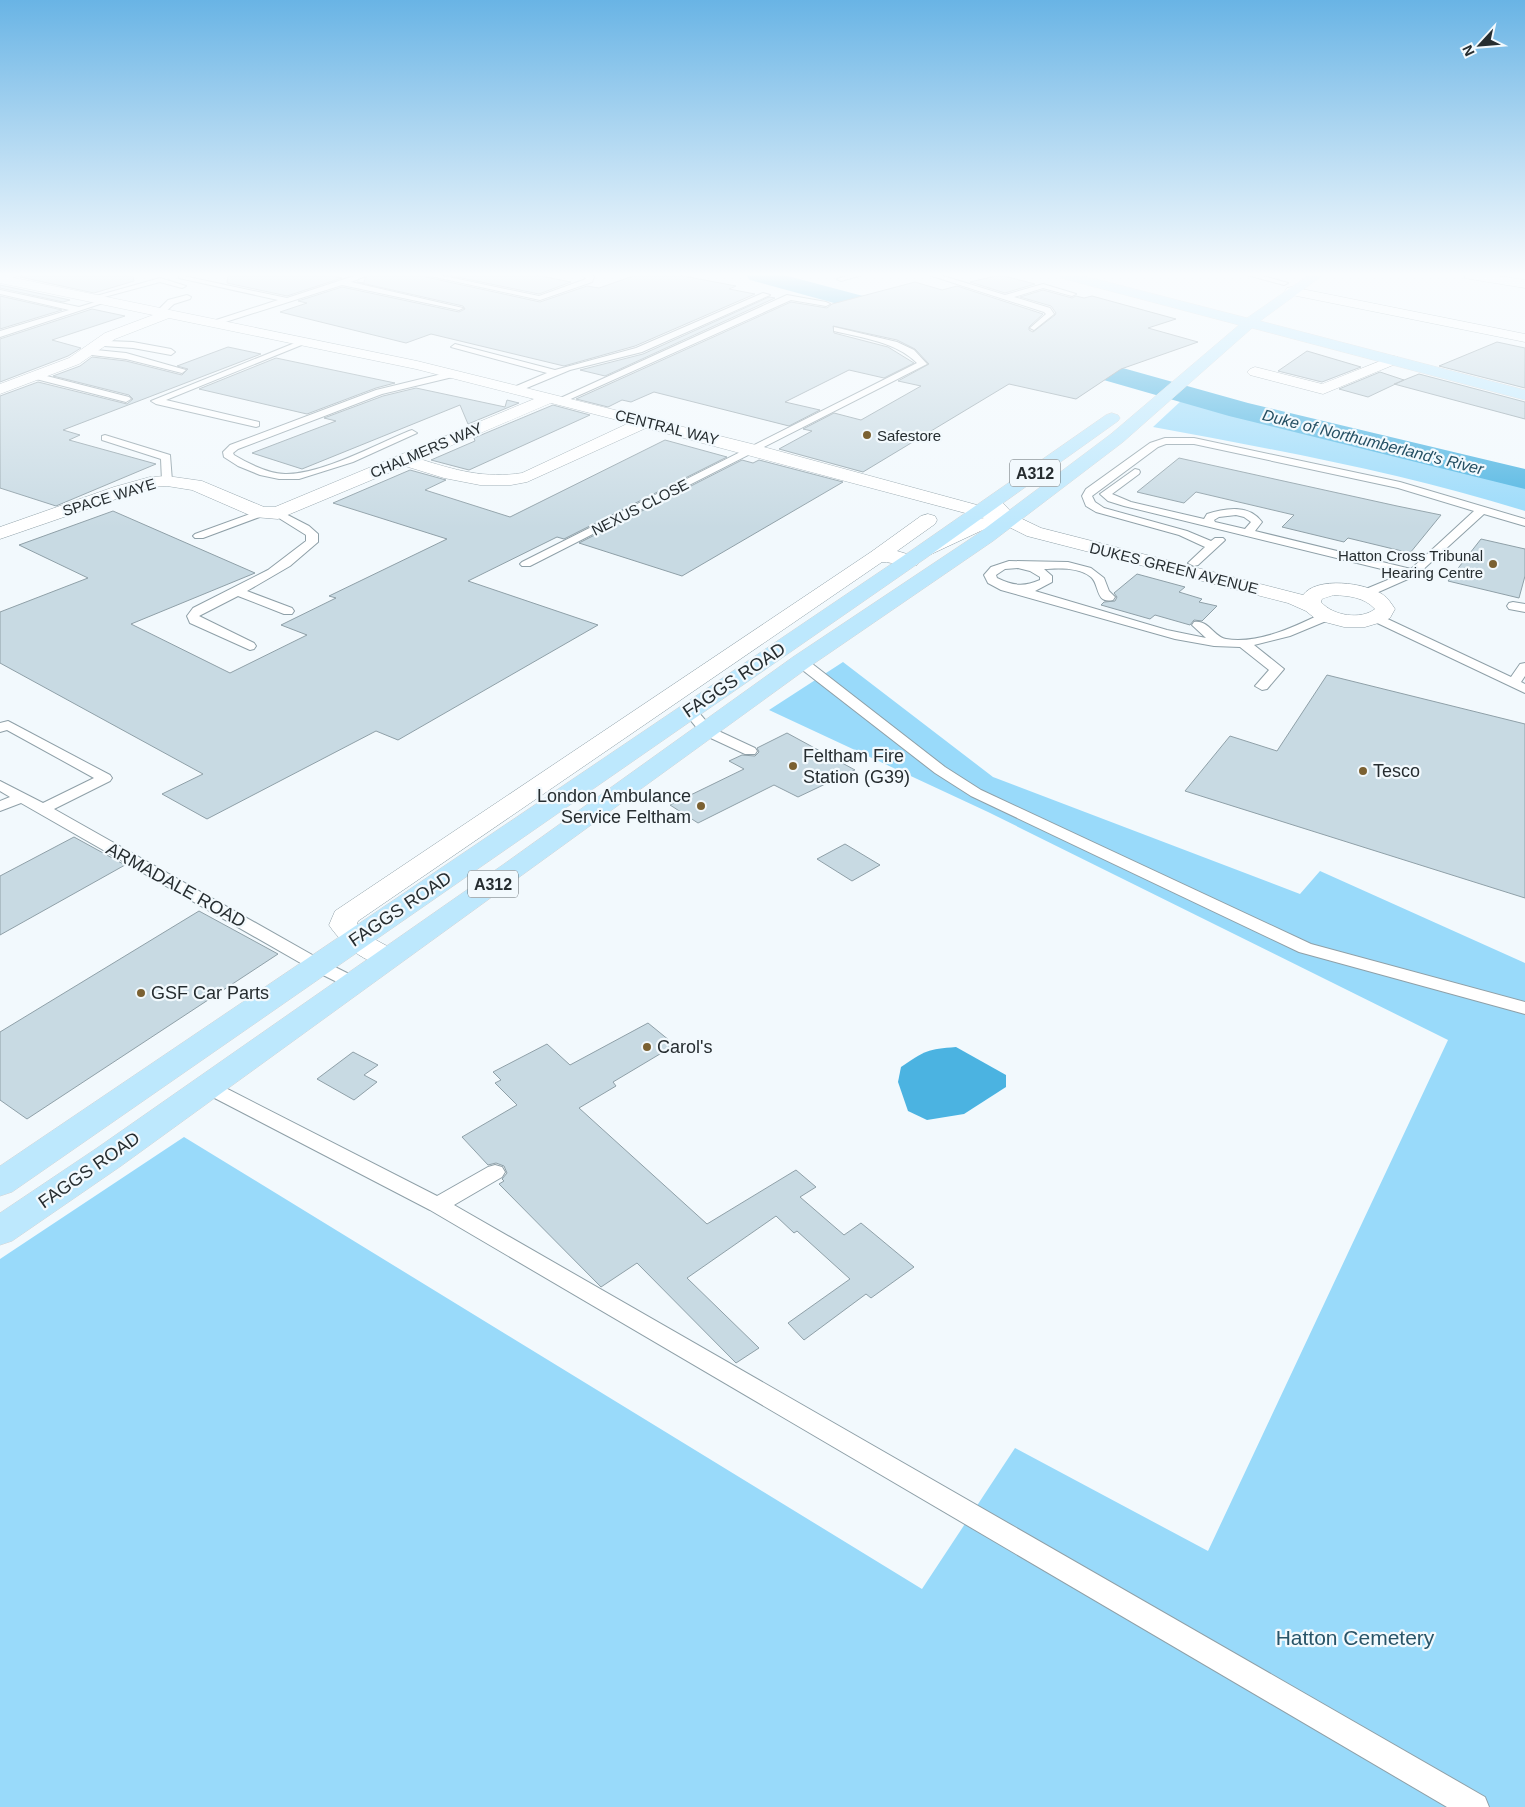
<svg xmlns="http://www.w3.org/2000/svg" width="1525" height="1807" font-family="Arial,sans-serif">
<rect width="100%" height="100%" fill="#f2f9fd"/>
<path fill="#99dafa" d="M1182,400L1525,482V511C1403,473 1278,450 1153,427Z
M843,662L993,777L1300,894L1320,871L1525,963V1807H0V1259L184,1137L922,1589L1015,1448L1208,1551L1448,1040L988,812L769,710Z"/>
<path fill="#4bb3e1" d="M956,1047L1006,1075V1087L964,1114L927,1120L908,1111L898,1082L901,1067C924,1051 928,1049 956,1047Z"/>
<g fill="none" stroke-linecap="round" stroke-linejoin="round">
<path fill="#4bb3e1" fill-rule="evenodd" d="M746,275H784L927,313L931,318L927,323L918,326L750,280Z
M1044,346L1248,403L1525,469V489L1229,416L1034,360L1030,354L1034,348Z"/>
</g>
<path fill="#c8dae3" stroke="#8fa0a8" d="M23,275H133L134,281L94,293L20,277Z
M228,275H328L342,278L287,296L227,283Z
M370,275H424L426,277L540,302L587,286L599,288L636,275H678L736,286L729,289L755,294L635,346L564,366L431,334L406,343L280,312L307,303L298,301L342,287L459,312L465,309L463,306L357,282L364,283L365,278Z
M447,275H536L571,282L539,294Z
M1000,275L1035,284L1005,293L970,282Z
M915,282L942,290L957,286L1043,314L1029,327V330L1033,332L1055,315L1056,313L1051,306L1020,297L1043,290L1072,298L1076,296L1084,298L1092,296L1176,319L1148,328L1198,342L1121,369L1076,399L1009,384L863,472L779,449L812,431L803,429L834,413L861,420L921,386L898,381L929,364L915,349L897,340L833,326L834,333L888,347L914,363L884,378L849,370L785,402L820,410L789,426L654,392L631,402L622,400L608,407L576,399L791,302L827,308L832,304Z
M0,285L70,300L63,302L0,288Z
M0,296L62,310L0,329Z
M769,297L775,298L605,376L580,370L643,354Z
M92,309L125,316L52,340L81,348L68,356L0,382V339Z
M1497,342L1525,348V388L1439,366Z
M228,347L261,354L63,430L80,435L69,440L156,464L56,506L0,488V396L38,382L127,404L133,399L129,395L53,376L80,366L92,357L126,361L182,375L188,369L177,366Z
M1307,351L1361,367L1322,382L1278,371Z
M276,358L395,383L376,388L307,414L199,389Z
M1380,372L1404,380L1368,397L1339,389Z
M1419,374L1525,402V419L1394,384Z
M416,388L505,407L507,400L519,403L468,424L460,405L302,469L252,453L336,421L324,418L383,396Z
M553,405L590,415L469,470L431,460L475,441L474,438Z
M665,440L727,457L564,539L557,537L468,581L598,625L398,740L376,731L207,819L162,794L203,774L0,663V612L88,578L19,545L113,511L255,573L131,624L230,673L307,635L281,625L336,598L329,596L447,539L333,503L410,470L446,480L425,490L510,517Z
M1179,458L1397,506L1441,515L1410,553L1348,538L1344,542L1282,527L1294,515L1196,492L1184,503L1137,492Z
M742,460L753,463L759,460L843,482L682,576L579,543Z
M1481,539L1525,549V576L1519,598L1448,581Z
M1137,574L1185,587L1179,592L1202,599L1199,602L1217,606L1202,621L1194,620L1190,625L1155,615L1150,619L1101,605L1104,602L1115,601L1117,597L1114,593Z
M1327,675L1525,724V898L1185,791L1230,736L1277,751Z
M787,733L855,770L798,797L774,785L698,823L670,805L744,769L729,761L742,755L755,756L759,752L757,748Z
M74,837L125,865L0,935V876Z
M845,844L880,865L852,881L817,859Z
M199,911L278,954L27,1119L0,1100V1032Z
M648,1023L675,1045L613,1082L616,1086L579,1108L707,1224L796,1170L816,1187L800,1197L844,1235L861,1223L914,1267L871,1298L866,1294L804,1340L788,1323L850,1279L797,1231L794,1233L776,1216L687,1278L759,1348L736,1363L637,1263L601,1287L499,1184L504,1181L502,1179L507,1173L504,1166L496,1163L488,1165L462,1137L517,1105L495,1083L501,1080L493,1072L547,1044L570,1065Z
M353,1052L378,1065L364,1075L377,1082L354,1100L317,1079Z"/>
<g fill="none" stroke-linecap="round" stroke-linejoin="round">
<defs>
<path id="service" d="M9,275H21L0,281V277Z
M179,275L287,298L357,275H368L351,282L463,308L459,310L342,285L216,325L212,323L213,321L278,300L179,278Z
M426,275H439L539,296L586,279L583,275H592L594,277L592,282L540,300Z
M850,275H862L841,281L837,279Z
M929,275H940L1005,295L1043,284L1076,294L1072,296L1043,288L1014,297L1050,308L1054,314L1034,330L1030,328L1046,314L1044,312Z
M1247,275H1259L1288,283L1284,285Z
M160,278L186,286L182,288L160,282L93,300L89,298Z
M0,290L79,307L105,299L109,301L0,337V331L69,310L0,294Z
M763,293L770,295L642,352L570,370L517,392L514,391V387L547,373L451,347L455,344L555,370L636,348Z
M187,295L191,297L190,299L174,304L163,314L156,312L168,300Z
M787,295L826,302L830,304L826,306L791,300L564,402L561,403L556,400Z
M834,327L897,342L914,350L927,364L530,566H522L520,564L522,562L917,363C896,342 863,338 834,331Z
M302,340L309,342L166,400L259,422V426L256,427L156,404L151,401Z
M107,341L133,342L171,349L175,352L171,355L133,348L104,346L103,344Z
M86,349L126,353L186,370L182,373L126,359L83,354V350Z
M454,371L458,374L457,376L382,394L238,449L233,453L234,455C249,464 267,473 285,474C320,475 375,445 409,431L412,430L417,433L353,462L299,479H279L260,475L238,466L224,457L223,452L230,445L376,390Z
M35,373L129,397L131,399L126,402L32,378L31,376Z
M105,435L170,455L172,481L171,483H163L162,481L161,459L102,440V436Z
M1165,438H1194L1400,482L1525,519V526L1484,514L1417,575L1365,598L1361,597L1359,594L1361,591L1402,574L1124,506L1108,501L1100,494L1135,469L1139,470L1140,472L1139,474L1112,494L1131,502L1204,519L1207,514C1226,508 1249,504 1262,522L1255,531L1411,569L1474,511L1398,488L1194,444H1166L1158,447L1092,496L1095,502L1104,508L1187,531L1211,541L1215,538H1223L1225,540L1223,542L1198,565L1194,566L1188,563L1205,547L1179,535L1096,512L1086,506L1082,496L1086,489L1150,443ZM1236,515L1244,517L1251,522L1245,529L1215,522L1214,520L1219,517Z
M261,510L265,511L266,513L265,515L203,538H195L193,536L195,534Z
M278,510L309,526L318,534V542L290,566L247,591L292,608L294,611L292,614H284L238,596L199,616L254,643L256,646L254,649L250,650L190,623L187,616L193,608L268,570L306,541V535L274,515L273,513L274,511Z
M1009,561L1068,562L1091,568L1104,578L1109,591L1115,597L1113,600C1095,604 1100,585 1091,577C1079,567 1058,568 1044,569L1052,576V582L1035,591L1167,630L1201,637L1206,638L1192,625L1194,622C1208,619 1214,637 1226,639C1259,644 1294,627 1323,613H1331L1333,616L1331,619L1290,636L1254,645L1284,669L1267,689L1262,690L1255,686L1269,670L1240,647L1214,646L1175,639L1001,590L988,583L984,575L991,567ZM1018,568L1030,571L1040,577V580C1024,587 1013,586 997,578L996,575L1005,569Z
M1513,602L1525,604V612L1509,609L1507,606L1509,603Z
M1377,614L1511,677L1520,664L1525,663V676L1521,682L1525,684V693L1373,621L1371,618Z
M801,658L806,659L945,767L981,790L1311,944L1525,1002V1014L1299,952L971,796L935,773L796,665L795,662Z
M689,706L694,707L712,728L755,748L757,751L755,754H745L702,734L682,710Z
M8,721L110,775L112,778L110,781L54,809L323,961L359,979L362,983L359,987L353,989L347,987L311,969L21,803L0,811V801L10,797L0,791V781L43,803L94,778L7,730L0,732V723Z
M208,1079L437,1196L488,1167L495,1165L502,1167L505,1172L502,1177L454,1205L1485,1797L1489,1807H1447L430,1210L201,1091L199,1086L201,1081Z"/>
<path id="minor" d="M0,275L417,361L760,446L988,508L987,506L990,502L996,501L1002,502L1014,515L1041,528L1303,595C1317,576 1365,583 1382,594C1388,598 1391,603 1395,609L1390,618L1382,622L1365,627H1344L1317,620L1306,611L1288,603L1027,536L1005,525L987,528L925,557L918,555L915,551L918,547L975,520L984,518L646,428L527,482L511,485H480L444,478L405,466L278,519L254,517L192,490L167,486L151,487L0,539V527L114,487L150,477L167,476L202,481L264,507H275L534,399L416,369L169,318L115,339L79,364L0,394V384L69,358L105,333L153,315L0,283ZM551,403L629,423L522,473C486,479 454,470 420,459ZM1334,595C1349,596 1364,597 1375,609C1361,620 1333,616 1321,602L1322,599Z
M1464,275H1492L1525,280V288L1470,279L1465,278Z
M1292,287L1525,334V342L1287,294L1285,291L1287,288Z
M1393,356L1398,357L1400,360L1398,363L1323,394L1250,375L1247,372L1250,369L1255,367L1322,384Z
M928,514L935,516L937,520L935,524L897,551L917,557L920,561L917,565C905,568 894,562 882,562L358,921L357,924L365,934L398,952L402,958L398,964C372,971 343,946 329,925L335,911L871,552L921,516Z"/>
<path id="primary" d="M1060,275H1080L1247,318L1309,275H1323L1260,321L1525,390V400L1252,328L1123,442L993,541L809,667L121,1166L12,1241L0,1245V1213L97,1148L504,864L793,657L979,533L1111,434L1239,325L1061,278Z
M1112,413L1118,415L1120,418L1118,421L926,558L12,1192L0,1196V1166L912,550L1106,415Z"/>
</defs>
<use href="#service" stroke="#8fa0a8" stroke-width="2"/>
<use href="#minor" stroke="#8fa0a8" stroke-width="1"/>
<use href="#primary" stroke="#d4d5d6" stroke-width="1"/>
<use href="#service" fill="#fff" fill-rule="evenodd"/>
<use href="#minor" fill="#fff" fill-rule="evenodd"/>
<use href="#primary" fill="#bde8fd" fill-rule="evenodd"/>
</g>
<linearGradient id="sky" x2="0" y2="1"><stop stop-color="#69b4e5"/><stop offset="0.52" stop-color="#f9fcfe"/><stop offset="1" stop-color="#f9fcfe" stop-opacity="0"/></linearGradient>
<rect width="1525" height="528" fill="url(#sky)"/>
<g fill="#7b6132" stroke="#f2f9fd" stroke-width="2">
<circle cx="867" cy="435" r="5"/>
<circle cx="1493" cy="564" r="5"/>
<circle cx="793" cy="766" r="5"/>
<circle cx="1363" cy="771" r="5"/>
<circle cx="701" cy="806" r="5"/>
<circle cx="141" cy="993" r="5"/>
<circle cx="647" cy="1047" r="5"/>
</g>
<g text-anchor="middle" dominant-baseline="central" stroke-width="4.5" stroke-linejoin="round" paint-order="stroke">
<g font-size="15" fill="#262d30" stroke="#f2f9fd">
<text transform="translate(667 427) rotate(14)">CENTRAL WAY</text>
<text transform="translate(426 450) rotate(-23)">CHALMERS WAY</text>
<text transform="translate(109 497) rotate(-17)">SPACE WAYE</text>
<text transform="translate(640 507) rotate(-27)">NEXUS CLOSE</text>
<text transform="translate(1174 568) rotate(14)">DUKES GREEN AVENUE</text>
</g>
<g font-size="15" fill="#262d30" stroke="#f2f9fd" text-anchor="start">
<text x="877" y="435">Safestore</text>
<text x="1483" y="555" text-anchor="end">Hatton Cross Tribunal<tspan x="1483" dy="17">Hearing Centre</tspan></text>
</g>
<g font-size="16" font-style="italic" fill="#255064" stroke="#f2f9fd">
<text transform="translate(1373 442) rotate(14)">Duke of Northumberland's River</text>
</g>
<g fill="#f2f9fd" stroke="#636a6e" stroke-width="1">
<rect x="1010" y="459.5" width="50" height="27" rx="4"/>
<rect x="468" y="870.5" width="50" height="27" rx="4"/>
</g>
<g font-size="16" font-weight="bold" fill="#262d30">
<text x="1035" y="473">A312</text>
<text x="493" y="884">A312</text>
</g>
<g font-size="18" fill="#262d30" stroke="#f2f9fd">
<text transform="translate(734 680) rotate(-34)">FAGGS ROAD</text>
<text transform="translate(176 885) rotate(29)">ARMADALE ROAD</text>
<text transform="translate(400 909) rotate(-34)">FAGGS ROAD</text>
<text transform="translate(89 1170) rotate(-35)">FAGGS ROAD</text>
</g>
<g font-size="18" fill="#262d30" stroke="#f2f9fd" text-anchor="start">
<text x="803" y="756">Feltham Fire<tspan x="803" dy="21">Station (G39)</tspan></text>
<text x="1373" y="771">Tesco</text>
<text x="691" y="796" text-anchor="end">London Ambulance<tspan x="691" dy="21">Service Feltham</tspan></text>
<text x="151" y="993">GSF Car Parts</text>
<text x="657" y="1047">Carol's</text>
</g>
<g font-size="21" fill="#285468" stroke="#f2f9fd">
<text x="1355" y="1637">Hatton Cemetery</text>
</g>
</g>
<g transform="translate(1480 45) rotate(244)" stroke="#f2f9fd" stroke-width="4" paint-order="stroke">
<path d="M0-4L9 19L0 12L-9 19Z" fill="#262d30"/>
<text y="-8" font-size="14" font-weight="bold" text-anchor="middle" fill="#262d30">N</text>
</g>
</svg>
